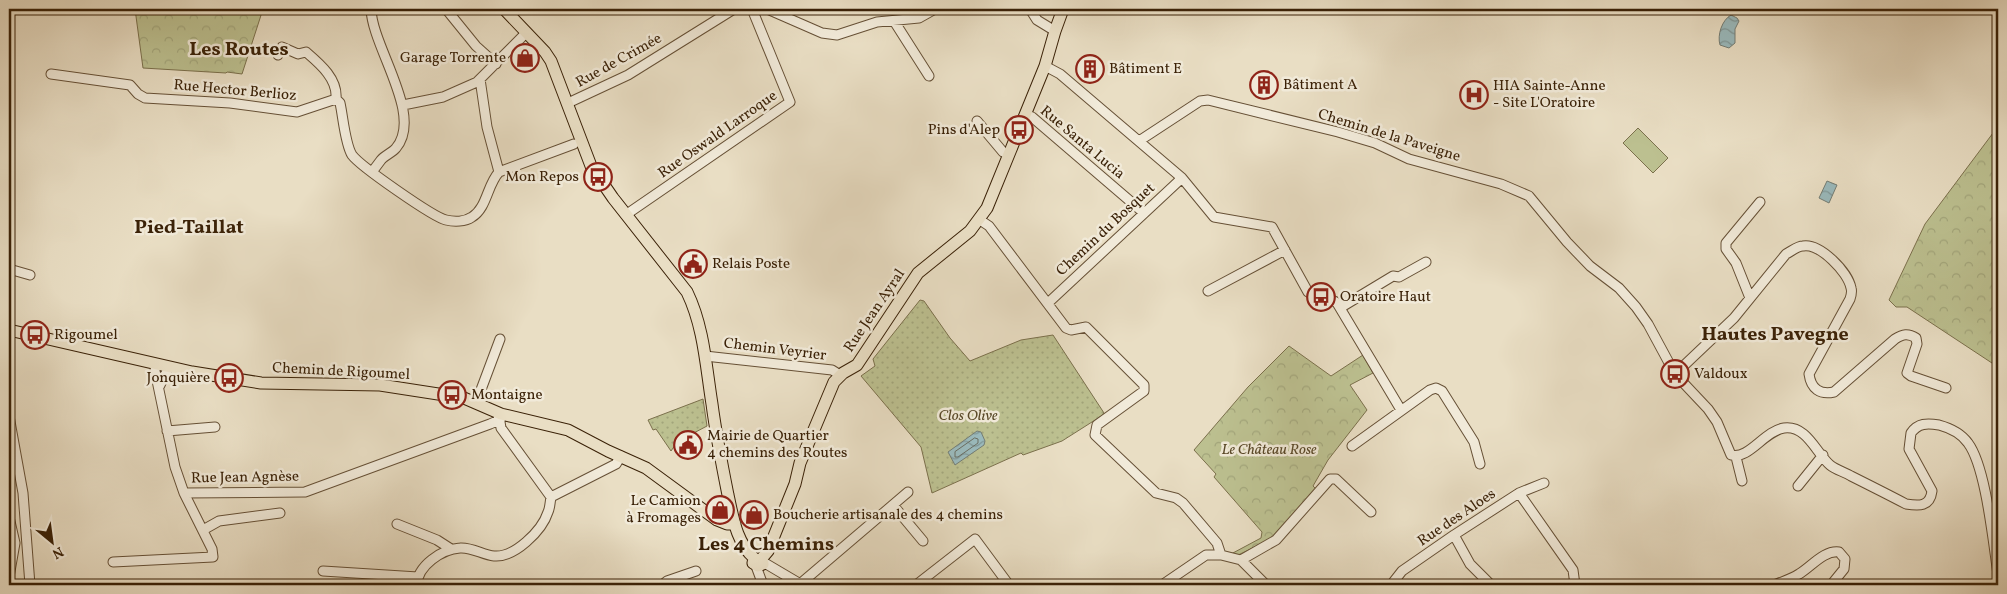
<svg xmlns="http://www.w3.org/2000/svg" width="2007" height="594" font-family="Vollkorn,serif">
<defs>
<pattern id="grass-dots" width="8" height="8" patternUnits="userSpaceOnUse" patternTransform="scale(1.25)"><rect width="8" height="8" fill="#bcc090"/><path d="M2 2h.1M6 6h.1" fill="none" stroke="#a2a57b" stroke-width="1.8" stroke-linecap="round"/></pattern>
<pattern id="forest-crowns" width="20" height="18" patternUnits="userSpaceOnUse" patternTransform="scale(1.25)"><rect width="20" height="18" fill="#bcc090"/><path d="M2 6a3 3 0 1 1 6 0M12 15a3 3 0 1 1 6 0" fill="none" stroke="#a2a57b"/></pattern>
<pattern id="water-waves" width="16" height="10" patternUnits="userSpaceOnUse" patternTransform="scale(1.25)"><rect width="16" height="10" fill="#9ababd"/><path d="M0 5q4-4 8 0t8 0" fill="none" stroke="#7f9798"/></pattern>
</defs>
<rect width="100%" height="100%" fill="#e9dec4"/>
<filter id="stains"><feTurbulence type="fractalNoise" baseFrequency=".004" numOctaves="4"/><feColorMatrix values="0 0 0 0 .2 0 0 0 0 .09 0 0 0 0 .02 0 0 0 .5 -.17"/></filter>
<radialGradient id="worn" r=".72"><stop offset=".6" stop-color="#630" stop-opacity="0"/><stop offset="1" stop-color="#630" stop-opacity=".3"/></radialGradient>
<path fill="url(#grass-dots)" stroke="#7b704c" d="M920,300L924,301L950,338L970,361L1021,340L1053,335L1104,413L1103,415L1062,441L1023,455L1021,453L932,493L921,447L861,376L875,366L873,359Z
M703,399L707,426L690,435L688,432L682,435L671,451L656,429L653,430L648,420Z"/>
<path fill="url(#forest-crowns)" stroke="#7b704c" d="M135,9H263L242,74L227,72L226,73L143,68Z
M1996,129H1998V367L1907,307H1896L1889,300L1925,224Z
M1289,346L1331,376L1363,355L1373,373L1350,385L1367,410L1328,460L1313,486L1317,490L1273,538L1234,557L1231,554L1261,538L1262,532L1214,477L1216,474L1194,450L1248,387Z"/>
<path fill="#bcc090" stroke="#7b704c" d="M1638,128L1668,158L1653,173L1623,143Z"/>
<path fill="url(#water-waves)" stroke="#747d74" d="M1731,15L1737,18L1739,21L1735,29V43L1729,48L1720,45C1717,35 1722,20 1731,15Z
M1827,181L1837,185L1829,203L1819,198Z
M977,431L981,432L985,441L984,445L955,465L948,452Z"/>
<g fill="none" stroke-linecap="round" stroke-linejoin="round">
<path stroke="#6a6e62" stroke-width="1" d="M975,438L978,439V443L958,457H955V452Z"/>
<defs>
<path id="minor" d="M371,9C372,47 424,115 396,148C392,153 385,155 381,160C378,164 375,168 372,172
M446,9L476,46L496,64
M767,9L822,33L837,35L877,22L919,18L935,9
M1030,9L1037,20L1055,31
M894,21L929,76
M278,55L282,47L298,54L306,52C320,64 338,79 336,99
M1045,66L1060,74L1182,178L1214,217L1272,227L1308,292C1317,298 1329,296 1337,303L1401,410
M51,74L130,85L138,94L145,98L230,103L297,112L336,99L340,103C343,116 345,144 352,155C360,166 433,217 446,220C454,222 465,222 472,217C487,208 487,185 499,172L574,144
M480,79L487,127L499,172
M568,103L628,75L734,9
M403,105L443,97L477,82L526,33
M1025,114L1032,117L1144,213
M977,121L1003,152L1009,154
M1139,141L1200,101L1208,100L1338,132L1375,143L1409,159L1501,184L1529,196L1567,242L1590,266L1619,288L1636,307L1648,324L1675,374L1708,409L1717,422L1731,455C1749,460 1764,431 1784,428C1807,425 1816,453 1830,465C1836,470 1845,472 1851,476C1869,485 1887,494 1906,504C1919,506 1930,507 1932,491L1909,449L1911,433C1918,423 1927,423 1939,425C1950,428 1961,433 1968,443C1986,467 1993,542 1998,574
M627,214L790,102L752,9
M980,220L989,226L1066,328L1071,330L1086,327L1144,385V391L1097,425L1095,435L1156,493L1176,498L1183,503L1217,543L1221,555
M9,269L30,275
M1208,291L1285,250
M1750,298L1736,263L1726,249V243L1760,202
M1048,303L1182,178
M1340,308L1393,276L1399,277L1426,262
M705,356L832,370L840,375
M1675,374L1734,318L1786,254C1792,251 1797,246 1803,246C1820,243 1848,272 1851,288C1852,291 1851,296 1850,299L1809,374C1811,389 1820,395 1834,392L1895,339C1903,334 1908,333 1916,338L1917,344L1907,373L1911,376L1946,388
M159,387L169,367
M476,403L500,339
M501,414L500,422L501,428L551,497
M9,416L23,493L30,585
M167,431L215,427
M1352,446L1430,390L1436,388L1442,391L1474,442L1480,464
M1736,457L1742,481
M1798,486L1823,455
M184,493L305,492L490,424L497,421L501,414
M1519,493L1573,570L1575,585
M551,497L616,464L621,456
M893,505L923,541
M9,517L15,543L9,577
M397,524L437,540L451,549
M203,530L219,521L280,513
M1454,535L1470,564L1490,584
M1241,560L1266,585
M113,562L213,557L212,549L184,493L175,467L155,371L156,364
M763,562L802,585
M756,566L763,585
M323,571L418,577
M800,584L908,492
M417,585C417,566 442,549 460,548C472,547 483,555 494,556C514,558 542,531 548,512C550,508 550,502 551,497
M662,585L667,581L696,571
M916,585L975,539L1009,585
M1162,585L1206,555H1221L1241,560L1276,540L1330,479H1336L1371,512
M1391,585L1402,571L1454,535L1519,493L1544,483
M1774,585C1782,582 1791,579 1799,574C1811,567 1824,550 1839,552L1845,559L1844,569L1831,585"/>
<path id="major" d="M504,9L545,52L551,61L591,166L613,198L687,292C704,327 706,367 712,404C716,435 722,465 728,495C733,517 736,542 754,558
M9,330L192,372L261,383L380,385L464,398L501,414L568,430L608,451L646,468L717,520L727,524H735
M754,558L753,563L758,566L763,564L762,558
M762,558L768,551L795,484L800,463L834,382L843,373L857,365L918,273L970,231L987,208L1045,66L1055,31L1063,9"/>
</defs>
<use href="#minor" stroke="#665036" stroke-width="11"/>
<use href="#major" stroke="#3a2107" stroke-width="13"/>
<use href="#minor" stroke="#f1ead9" stroke-width="9"/>
<use href="#major" stroke="#e9dec4" stroke-width="11"/>
</g>
<defs>
<symbol id="shop-ring" viewBox="-11 -11 22 22"><circle r="9.5" fill="#f1ead9" stroke="#8f2418" stroke-width="1.5"/><path d="M-5-2.5h2.3a2.7 3.5 0 0 1 5.4 0H5L5.5 6h-11ZM-1.5-2.5h3a1.5 2.3 0 0 0-3 0Z" fill="#8f2418"/></symbol>
<symbol id="building-ring" viewBox="-11 -11 22 22"><circle r="9.5" fill="#f1ead9" stroke="#8f2418" stroke-width="1.5"/><path d="M-4-6H4V6H1V3H-1V6H-4ZM-2.5-4.3h1.7v1.8h-1.7ZM.8-4.3h1.7v1.8H.8ZM-2.5-1h1.7V.8h-1.7ZM.8-1h1.7V.8H.8Z" fill="#8f2418"/></symbol>
<symbol id="hospital-ring" viewBox="-11 -11 22 22"><circle r="9.5" fill="#f1ead9" stroke="#8f2418" stroke-width="1.5"/><path d="M-5-5h3v3.5h4V-5h3V5h-3V1.5h-4V5h-3Z" fill="#8f2418"/></symbol>
<symbol id="bus-ring" viewBox="-11 -11 22 22"><circle r="9.5" fill="#f1ead9" stroke="#8f2418" stroke-width="1.5"/><path d="M-5-6H5V4H4V6H2V4H-2V6H-4V4H-5ZM-3.5-4V0h7V-4ZM-3.5 1.2v1.5H-2V1.2ZM2 1.2v1.5H3.5V1.2Z" fill="#8f2418"/></symbol>
<symbol id="civic-ring" viewBox="-11 -11 22 22"><circle r="9.5" fill="#f1ead9" stroke="#8f2418" stroke-width="1.5"/><path d="M-.6-6.5H3V-4.5H.6V-3L4-1V1h2V6H-6V1h2V-1L-.6-3ZM-1.2 2.5V6h2.4V2.5Z" fill="#8f2418"/></symbol>
</defs>
<g fill-rule="evenodd">
<use href="#shop-ring" x="509" y="42" width="32" height="32"/>
<use href="#building-ring" x="1074" y="53" width="32" height="32"/>
<use href="#building-ring" x="1248" y="69" width="32" height="32"/>
<use href="#hospital-ring" x="1458" y="79" width="32" height="32"/>
<use href="#bus-ring" x="1003" y="114" width="32" height="32"/>
<use href="#bus-ring" x="582" y="161" width="32" height="32"/>
<use href="#civic-ring" x="677" y="248" width="32" height="32"/>
<use href="#bus-ring" x="1305" y="281" width="32" height="32"/>
<use href="#bus-ring" x="19" y="319" width="32" height="32"/>
<use href="#bus-ring" x="1659" y="358" width="32" height="32"/>
<use href="#bus-ring" x="213" y="362" width="32" height="32"/>
<use href="#bus-ring" x="436" y="379" width="32" height="32"/>
<use href="#civic-ring" x="672" y="429" width="32" height="32"/>
<use href="#shop-ring" x="704" y="494" width="32" height="32"/>
<use href="#shop-ring" x="738" y="499" width="32" height="32"/>
</g>
<g text-anchor="middle" dominant-baseline="central" stroke-width="5" stroke-linejoin="round" paint-order="stroke">
<g font-size="15" fill="#3a2107" stroke="#f1ead9" text-anchor="start">
<text x="506" y="58" text-anchor="end">Garage Torrente</text>
<text x="1109" y="69">Bâtiment E</text>
<text x="1283" y="85">Bâtiment A</text>
<text x="1493" y="86">HIA Sainte-Anne<tspan x="1493" dy="17">- Site L'Oratoire</tspan></text>
<text x="1000" y="130" text-anchor="end">Pins d'Alep</text>
<text x="579" y="177" text-anchor="end">Mon Repos</text>
<text x="712" y="264">Relais Poste</text>
<text x="1340" y="297">Oratoire Haut</text>
<text x="54" y="335">Rigoumel</text>
<text x="1694" y="374">Valdoux</text>
<text x="210" y="378" text-anchor="end">Jonquière</text>
<text x="471" y="395">Montaigne</text>
<text x="707" y="436">Mairie de Quartier<tspan x="707" dy="17">4 chemins des Routes</tspan></text>
<text x="701" y="501" text-anchor="end">Le Camion<tspan x="701" dy="17">à Fromages</tspan></text>
<text x="773" y="515">Boucherie artisanale des 4 chemins</text>
</g>
<g font-size="15" fill="#3a2107" stroke="#f1ead9">
<text transform="translate(619 61) rotate(-29)">Rue de Crimée</text>
<text transform="translate(235 91) rotate(5)">Rue Hector Berlioz</text>
<text transform="translate(718 135) rotate(-35)">Rue Oswald Larroque</text>
<text transform="translate(1389 136) rotate(17)">Chemin de la Paveigne</text>
<text transform="translate(1082 143) rotate(40)">Rue Santa Lucia</text>
<text transform="translate(1106 230) rotate(-43)">Chemin du Bosquet</text>
<text transform="translate(875 311) rotate(-56)">Rue Jean Ayral</text>
<text transform="translate(775 350) rotate(7)">Chemin Veyrier</text>
<text transform="translate(341 372) rotate(3)">Chemin de Rigoumel</text>
<text transform="translate(245 478) rotate(-1)">Rue Jean Agnèse</text>
<text transform="translate(1457 518) rotate(-34)">Rue des Aloes</text>
</g>
<g font-size="15" font-style="italic" fill="#5a4929" stroke="#f1ead9">
<text x="968" y="416">Clos Olive</text>
<text x="1269" y="450">Le Château Rose</text>
</g>
<g font-size="20" font-weight="bold" fill="#3a2107" stroke="#f1ead9">
<text x="239" y="50">Les Routes</text>
<text x="189" y="228">Pied-Taillat</text>
<text x="1775" y="335">Hautes Pavegne</text>
<text x="766" y="545">Les 4 Chemins</text>
</g>
</g>
<rect width="2007" height="594" fill="none" stroke="#e9dec4" stroke-width="30"/>
<rect x="10" y="10" width="1987" height="574" fill="none" stroke="#3a2107" stroke-width="2.5"/>
<rect x="15" y="15" width="1977" height="564" fill="none" stroke="#3a2107"/>
<g transform="translate(52 542) rotate(151)" stroke="#f1ead9" stroke-width="4" paint-order="stroke">
<path d="M0-4L9 19L0 12L-9 19Z" fill="#3a2107"/>
<text y="-8" font-size="14" font-weight="bold" text-anchor="middle" fill="#3a2107">N</text>
</g>
<rect width="100%" height="100%" filter="url(#stains)"/>
<rect width="100%" height="100%" fill="url(#worn)"/>
</svg>
